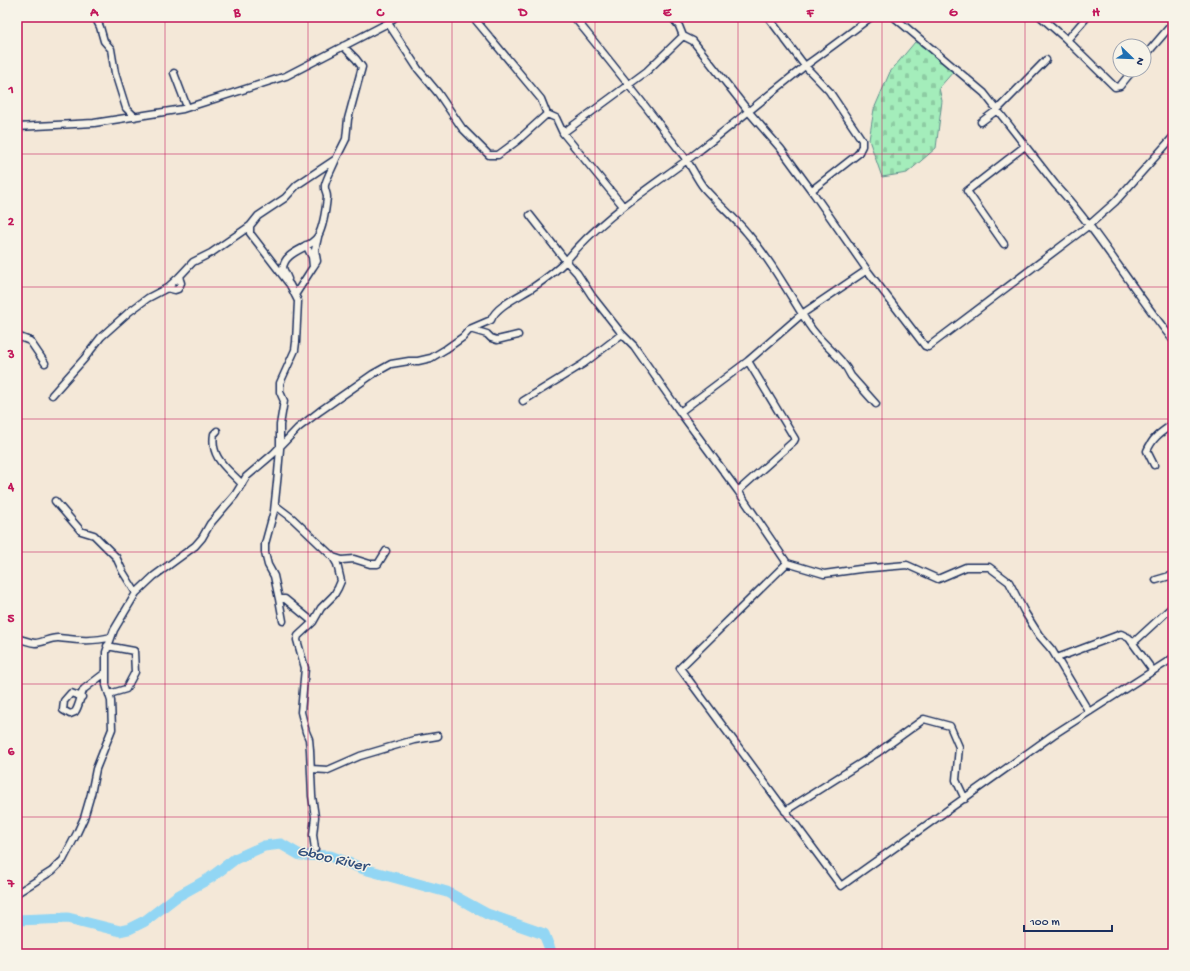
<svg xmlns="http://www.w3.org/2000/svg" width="1190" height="971" font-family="'Gochi Hand',sans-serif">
<defs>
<pattern id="cemetery-stones" width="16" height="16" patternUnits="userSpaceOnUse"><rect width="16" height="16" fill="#a4edbb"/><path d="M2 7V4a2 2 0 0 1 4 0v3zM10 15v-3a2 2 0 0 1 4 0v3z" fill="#8dcca3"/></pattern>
</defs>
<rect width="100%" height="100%" fill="#f4e8d8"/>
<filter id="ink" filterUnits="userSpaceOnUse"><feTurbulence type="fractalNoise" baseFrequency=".025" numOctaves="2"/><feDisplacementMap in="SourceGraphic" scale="8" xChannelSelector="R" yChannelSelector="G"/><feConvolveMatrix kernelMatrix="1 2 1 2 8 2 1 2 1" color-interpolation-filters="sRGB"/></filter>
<g filter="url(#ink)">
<path fill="url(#cemetery-stones)" stroke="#608e8c" d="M915,42L932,53L953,72L939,88L942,101L936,148L907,173L882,177L869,140L874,109L890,72Z"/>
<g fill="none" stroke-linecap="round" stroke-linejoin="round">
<path stroke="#92d6f4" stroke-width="11" d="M17,920L68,918L120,931L129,929L145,921L176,897L210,878L235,859L264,846L281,844L300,855L330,856L364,869L447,892L487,914L544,934L552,954"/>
<defs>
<path id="minor" d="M95,17L100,27L104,41L111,49L115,73L126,108L135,117
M473,17L541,99L547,114
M574,17C611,62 647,108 683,155C691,165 696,178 704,188C718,204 735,218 748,234C772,262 789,294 809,325C820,343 842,356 851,376L876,404
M768,17L805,66L829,91L862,140V146L858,154L812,190
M894,17L984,93L1055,184C1099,232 1132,289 1173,340
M1041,17L1065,38L1115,87L1120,86L1133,70
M388,23L418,69L438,93L462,128L489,155H498L517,141L547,114L556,118L563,133L647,71L683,36L679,26L672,17
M683,36L693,41L749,112L781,149L814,194L867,270L925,346L928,347L1088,226L1115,202L1173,137
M1067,40L1087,17
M1144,57L1173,23
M174,73L187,107
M981,122L997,110L1046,60
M17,127L94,123L183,109L286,76L388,23L395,17
M563,133L623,206
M1004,244L967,191L1025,146
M313,267L317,261L315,250L318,237
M288,279L283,268C285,250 311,249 318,236C323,227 326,207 327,197C327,192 324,190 325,185C327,177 333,167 336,159
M167,288L175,290L178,289L181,283L179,277
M295,295L313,267L312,257L306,245
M470,329L487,334L491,338L497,340L518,335
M622,334L592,296L577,273L566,261C601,218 647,190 691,157C730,127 767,96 805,66C827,50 849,34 871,17
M17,336L30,341L45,363
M748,361L795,439L794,441L738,491L787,563L680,668L841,886L1053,735L1173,658
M52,395L84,359L101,337L129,312L148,298L167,288L179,277L193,262L211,253L250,226
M523,401L583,364L622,334L634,346L680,412L738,491
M680,412L748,361L802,314L867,270
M217,431L214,434C210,458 227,468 242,484
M1154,465L1147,451C1153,437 1160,433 1173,424
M55,501L81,531L94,535L116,557L123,572L136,593
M275,505L292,518L333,557L342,560L354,559L370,564H378L386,551
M787,563L824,574L860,569L907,565L938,579L966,567H989L1009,582L1024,611L1039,635L1052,650L1089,712
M1156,580L1173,575
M279,599L283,621
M313,622L285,599H279L274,576L268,565L265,553V544L274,511L278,473L280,449V425L284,401L280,392V383L295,350L296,342L298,301L290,285L250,233V226L258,216L285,198L297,185L336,159L346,139L348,119L362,67L356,59L343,46
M17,639C24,639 29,643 35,643C43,643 51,637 59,638C77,640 93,642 111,637
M1133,643L1171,608H1173
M107,646L134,651L135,672L126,689L109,694
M1057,658L1121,634L1129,638L1153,671
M82,697L71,693L64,701L63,710L70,714L75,712C80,705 80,695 84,689L105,673
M311,769L328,770L360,756L414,740L438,736
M785,811L877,753L924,719L950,726L959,747L956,780L965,799
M315,849L313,835L315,817L312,796L310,750L309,739L306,732L301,712L305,668L297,640L298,636L313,622L321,608L334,595L338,588L341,581L337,564L333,557
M17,893L52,871L63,860L77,833L84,818L91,794L96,769L112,729L111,701L106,685V652L114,630L136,593L154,576L195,546L202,538L210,524L235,495L246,477L273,454L298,428L320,411L373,374L391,364L409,361H418L431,358L446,349L463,337L470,329L491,320C496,306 520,296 532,288C544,280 556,271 566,261L530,215
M1171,954L1173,952"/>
</defs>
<use href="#minor" stroke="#1b2f5e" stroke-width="9"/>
<use href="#minor" stroke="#f7f3e8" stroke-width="6"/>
</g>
</g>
<path fill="none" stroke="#c2185b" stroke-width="1" stroke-opacity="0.55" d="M165,17V954M308,17V954M452,17V954M595,17V954M738,17V954M882,17V954M1025,17V954M17,154H1173M17,287H1173M17,419H1173M17,552H1173M17,684H1173M17,817H1173"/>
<g text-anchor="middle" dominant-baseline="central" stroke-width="3" stroke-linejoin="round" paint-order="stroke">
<g font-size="16" font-style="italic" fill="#33507c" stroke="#f7f3e8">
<text transform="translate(332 860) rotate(13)">Gboo River</text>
</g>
</g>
<rect width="1190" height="971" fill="none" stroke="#f7f3e8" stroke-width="44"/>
<g transform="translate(1132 58) rotate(113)"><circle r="19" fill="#f7f3e8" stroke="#9fa5b1"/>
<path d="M0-3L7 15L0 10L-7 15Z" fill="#1f6fb2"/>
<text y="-6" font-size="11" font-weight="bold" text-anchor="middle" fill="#1b2f5e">N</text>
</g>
<path d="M1024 925v6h88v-6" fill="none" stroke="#1b2f5e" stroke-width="2"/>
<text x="1030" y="925" font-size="12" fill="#1b2f5e" stroke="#f7f3e8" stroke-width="3" paint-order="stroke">100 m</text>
<rect x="22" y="22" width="1146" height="927" fill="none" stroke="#c2185b" stroke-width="1.5"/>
<g font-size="13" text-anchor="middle" font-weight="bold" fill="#c2185b">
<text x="94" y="16">A</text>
<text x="237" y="16">B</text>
<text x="380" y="16">C</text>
<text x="523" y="16">D</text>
<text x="667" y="16">E</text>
<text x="810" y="16">F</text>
<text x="953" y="16">G</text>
<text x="1096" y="16">H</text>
<text x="11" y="93">1</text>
<text x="11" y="225">2</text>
<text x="11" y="358">3</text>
<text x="11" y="490">4</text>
<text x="11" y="622">5</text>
<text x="11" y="755">6</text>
<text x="11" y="887">7</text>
</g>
</svg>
